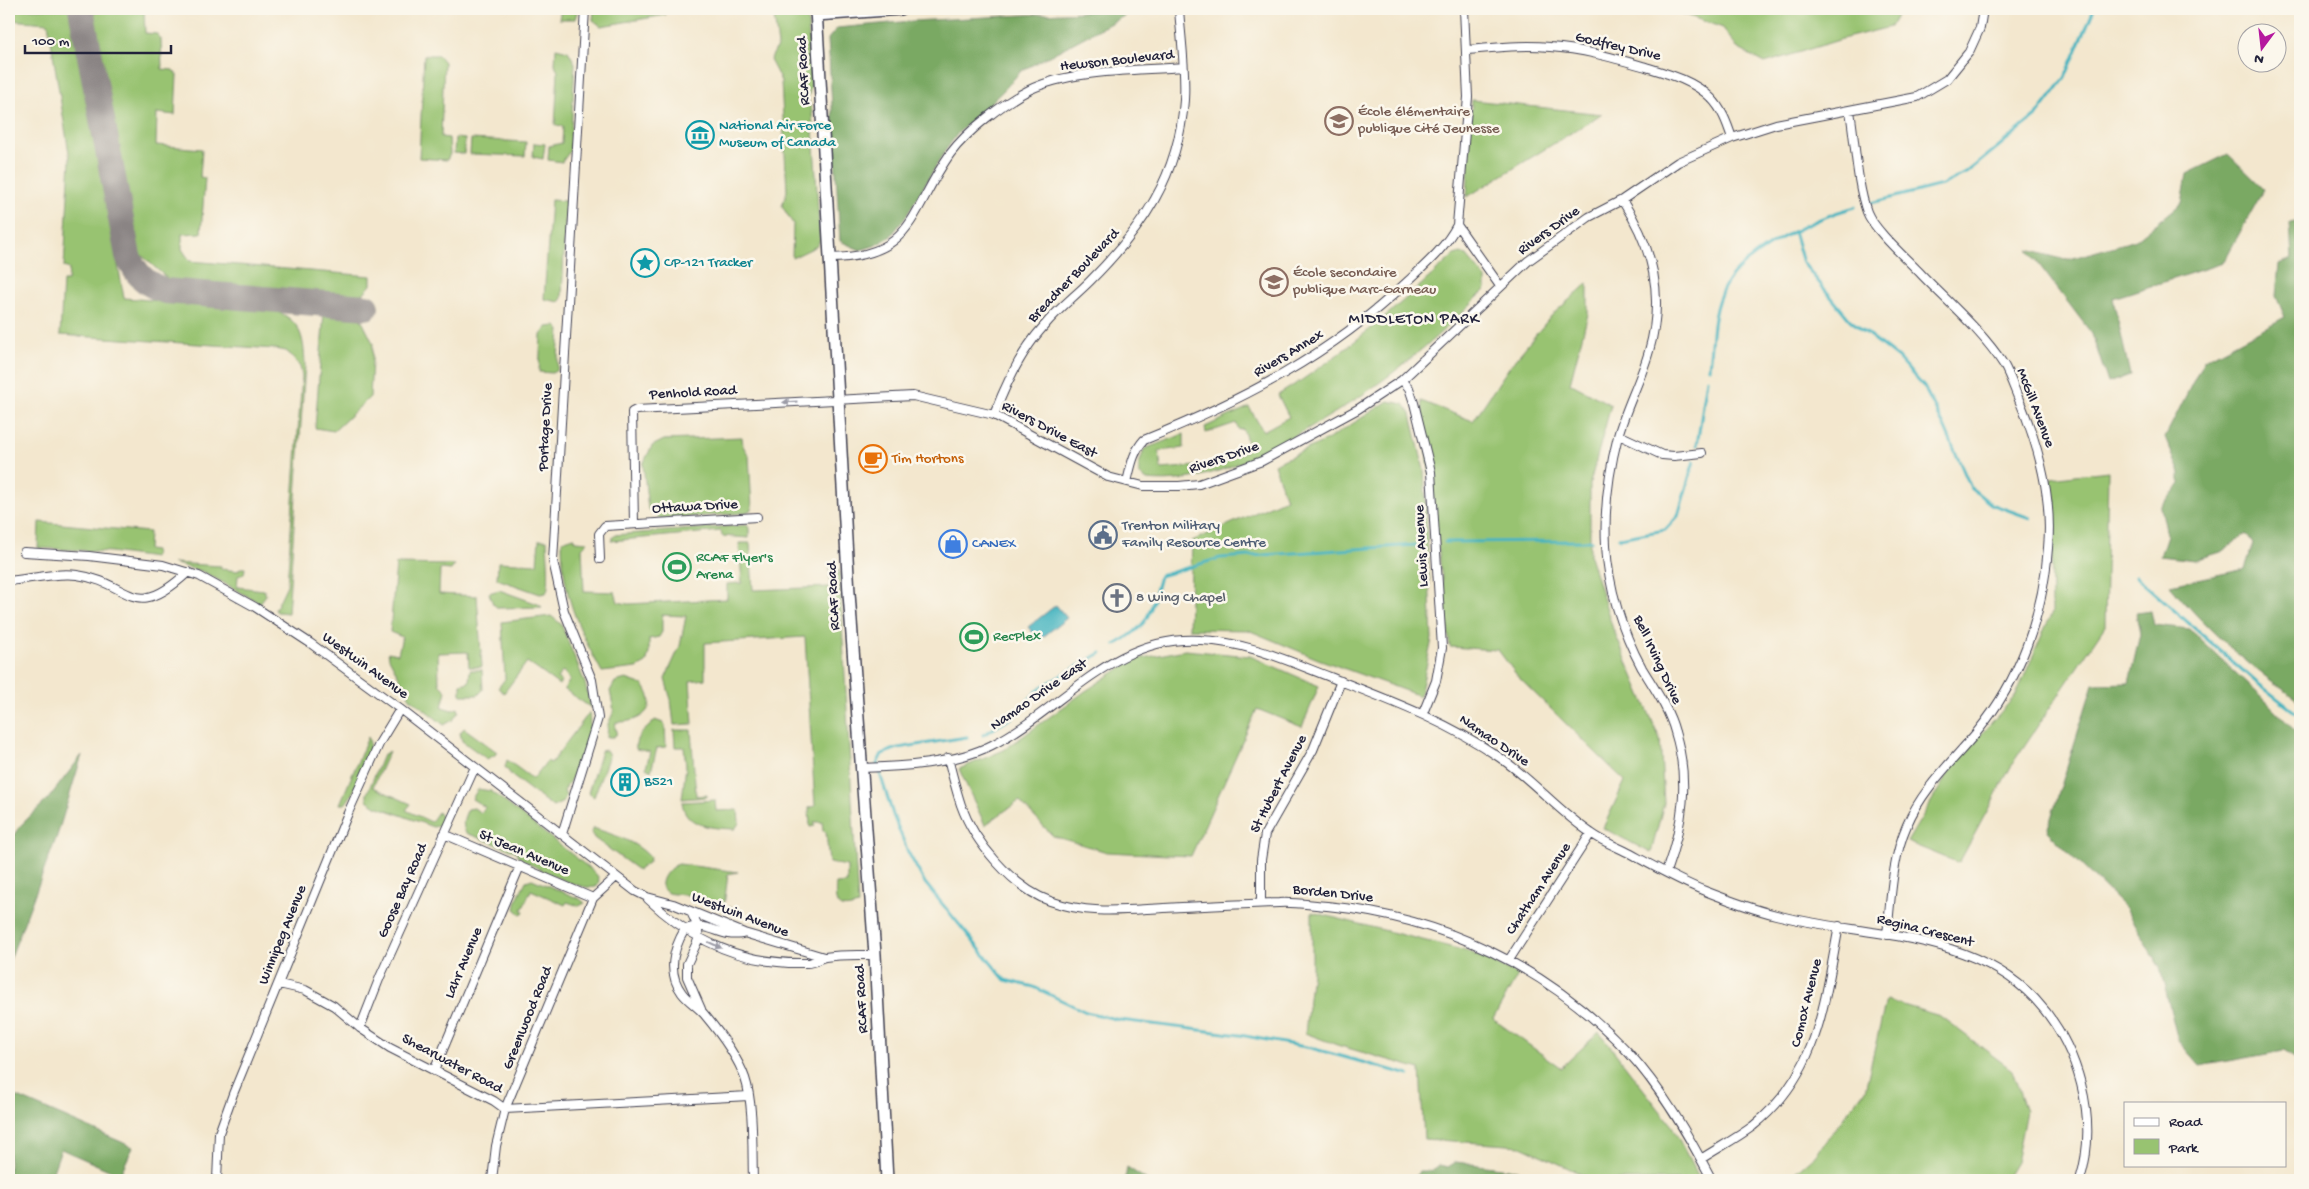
<svg xmlns="http://www.w3.org/2000/svg" width="2309" height="1189" font-family="'Gochi Hand',sans-serif">
<rect width="100%" height="100%" fill="#fbf7ec"/>
<filter id="ink" filterUnits="userSpaceOnUse"><feTurbulence type="fractalNoise" baseFrequency=".02" numOctaves="2"/><feDisplacementMap in="SourceGraphic" scale="10" xChannelSelector="R" yChannelSelector="G"/><feConvolveMatrix kernelMatrix="1 2 1 2 8 2 1 2 1" color-interpolation-filters="sRGB"/></filter>
<filter id="wash" filterUnits="userSpaceOnUse"><feTurbulence type="fractalNoise" baseFrequency=".0096" numOctaves="4" result="noise"/><feDisplacementMap in="SourceGraphic" scale="20" xChannelSelector="R" yChannelSelector="G"/><feGaussianBlur stdDeviation="1.12" result="paint"/><feColorMatrix in="noise" values="0 0 0 0 0 0 0 0 0 0 0 0 0 0 0 0 0 1.4 0 .05"/><feComposite in="paint" operator="in"/></filter>
<g filter="url(#wash)">
<rect width="100%" height="100%" fill="#f3e7ce"/>
<path fill="#98c371" stroke="#5d7256" d="M9,9H71L124,298L268,309C300,317 304,335 305,365L288,613L277,612L275,610L287,585L302,376L300,367L292,356L286,351L275,349L60,335L63,281H68L69,269L64,267L70,159L48,23L9,20Z
M89,9H159V12L144,11L145,33L157,34L161,39L162,69L173,70L177,75L175,115L157,113L156,145L202,149L200,177L205,178L201,233L182,234V249L190,261L371,276V285L360,297L172,283L135,249Z
M561,9H578L575,19H559Z
M594,9H662L666,15L601,26L593,20Z
M773,9H807L812,82L808,98L812,112L820,240L817,246L792,258L793,224L782,206L787,191L781,81L770,60L778,45Z
M1669,9H1901L1890,27L1842,39L1765,63L1737,48L1723,28Z
M556,48L568,51L575,63L570,151L562,162L548,160L549,146L562,143L563,126L555,125L558,72L555,64Z
M424,55H438L444,62L441,137L449,138L450,154L447,160L419,158Z
M1472,100L1602,114L1467,197Z
M455,138L465,139L464,154L454,153Z
M471,139L526,142L525,156L470,154Z
M534,143L545,144L543,159L533,157Z
M551,200L565,201L566,203L562,298L559,302L544,299Z
M1461,253L1466,255L1486,279V289C1420,356 1362,402 1277,445C1237,466 1193,485 1147,480L1139,474V465L1144,449L1184,434V448L1159,451L1161,469L1197,466L1200,467L1201,470L1246,451L1244,444L1247,441L1243,429L1239,430L1236,423L1206,433L1205,427L1249,407L1263,431L1289,417L1278,395C1343,356 1398,306 1454,255Z
M1588,283V314L1570,383L1611,405L1590,483V556L1613,629L1660,739L1664,803L1651,853L1603,828L1625,781L1519,678L1498,650L1450,647L1421,401L1473,421L1510,366L1552,315Z
M324,313L360,317L373,343L370,397L334,431L315,428Z
M556,326L560,330L557,370L552,373L539,372L541,335L547,327Z
M1388,401L1404,404L1411,414L1424,470L1432,639L1420,696L1318,659L1248,630L1189,629L1192,541L1286,499L1274,464L1327,440Z
M742,437L743,446L749,456L752,509L745,513L665,519L659,518L648,509L643,464L652,446L664,440Z
M2108,471L2105,626L2014,761L1959,863L1907,842L1952,767L2016,695L2052,612L2051,478Z
M39,522L149,532L148,550L155,551L154,558L111,552L38,548Z
M747,525L749,528V538L722,536L721,531L611,541L614,535Z
M574,537L575,541L588,542L582,548L584,591L615,592L618,602L628,604L727,599V584L742,583L739,543H750L753,590L830,587V567L839,570L858,905C837,912 834,905 836,884L847,883V866L829,863L826,832L823,831L822,822H814L815,826L810,827L809,808L815,806L805,637L705,643V679L690,681L693,724L674,725L671,700L665,679L680,646L686,616L662,615V632L659,637L649,639V653L646,663L637,668L602,672C577,627 562,593 562,541Z
M539,540H547C547,552 551,586 546,593L540,594L497,579L498,562L537,564Z
M173,563L221,566V569L238,571L240,568H245L244,574L238,576L237,587L264,590L266,595L260,603L204,572Z
M396,564L455,565L451,570L440,569L439,594L477,596L482,667H469L468,652L438,653L439,684L446,691L442,707L452,710L458,708L459,711L453,720L444,725L410,698L389,658L388,652L398,654L402,637L390,632Z
M499,590L538,604L542,607L498,608L493,604L489,593Z
M551,616L561,624L585,683L591,708L564,689L570,680L563,671L557,678L561,681L559,685L527,662L504,693L498,688L505,679L502,622Z
M1185,650L1250,656L1319,686L1302,727L1257,709L1191,856L1107,852L1053,836L1019,801L985,825L959,769L1004,750L1084,692L1133,660Z
M470,670H482L483,690L478,695H461V684L469,682Z
M626,679L643,685C661,709 640,723 616,722L615,729L617,730L616,735L613,737H607L608,724L614,711L610,691L615,682Z
M589,713C594,741 577,768 564,791L566,796L563,802L553,807L512,776L505,767L507,760L533,779L547,761L551,763Z
M655,720L663,723L665,725L666,747L657,748L651,771L646,768L650,752L636,749C634,735 646,731 655,720Z
M464,728L497,752L495,755L487,759L462,741L460,733Z
M674,730H691L696,796L707,795V797L682,799L686,766L684,747H675Z
M368,737C376,747 354,795 345,804H340Z
M606,750L609,755L594,797L588,793L601,751Z
M389,751L373,787L411,804L406,810L431,822L438,812L442,818V825L433,827L376,806L367,800V794L383,755Z
M478,789L491,791L593,871C599,877 601,880 596,887C579,891 532,867 518,856L517,852L466,833C461,824 464,817 468,809L474,808L481,813L485,807L472,799Z
M715,800L716,811L738,810L739,823L735,829C714,828 685,828 682,802Z
M593,828C614,835 634,840 650,857L649,862L638,870L594,838L591,832Z
M679,864L738,872L728,874L724,906L735,908L732,915C719,909 704,900 690,896C683,893 674,895 668,893C653,886 669,866 679,864Z
M532,879L580,899L585,903L579,906L567,902L565,905L531,890L522,910L524,911L522,915L515,909L517,899L526,881Z
M1312,912L1470,952L1518,975L1493,1019L1561,1068L1599,1032L1672,1126L1700,1180H1594L1521,1146L1424,1139L1420,1069L1337,1045L1305,1033L1312,972Z
M1886,1000L1940,1016L2012,1070L2026,1111L2016,1162L2005,1180H1786L1815,1155L1865,1090Z"/>
<path fill="#7aa963" stroke="#4e664f" d="M1137,9L1021,71L1003,91L958,133L945,151L905,218L890,237L874,246L860,250L840,241L828,39L837,28L912,21Z
M2228,154L2264,189L2223,263L2113,298L2130,375L2108,383L2092,334L2028,250L2066,260L2136,240L2182,203L2187,174Z
M2300,221V701C2252,669 2206,630 2170,585L2245,569L2253,544L2246,534L2221,552L2195,560L2160,556L2167,535L2161,507L2180,484V473L2165,437L2204,360L2285,317L2276,296L2279,264L2292,259L2290,223Z
M2151,611L2154,625L2189,629L2267,702L2300,736V1062L2284,1051L2200,1066L2178,1041L2160,968L2125,908L2047,831L2093,684L2129,683L2140,634L2136,613Z
M82,755L57,836L9,962V842L20,826L48,799Z
M9,1093L133,1147L120,1175L61,1149L50,1180H9Z
M1456,1162L1531,1172L1560,1180H1404L1416,1177L1419,1171H1432L1439,1165L1448,1167Z
M1127,1167L1144,1178L1147,1180H1125Z"/>
<path fill="#45b4c0" stroke="#346b7e" d="M1056,605L1067,618L1039,640L1028,627Z"/>
<g fill="none" stroke-linecap="round" stroke-linejoin="round">
<path stroke="#45b4c0" stroke-width="3" d="M1871,203L1942,185L1966,173L2037,115L2065,78L2094,9
M1794,231L1803,263L1850,320L1898,358L1924,387L1944,426L1971,488L1991,504L2030,518
M1709,368C1712,341 1711,309 1725,286C1745,251 1817,217 1855,207
M1697,445L1707,379
M1619,538L1665,530L1678,516L1694,461
M1445,542L1592,541
M2135,576L2256,682L2300,716
M1115,645C1152,624 1149,614 1160,576L1220,558L1416,545
M983,735L1011,718L1041,687L1101,653
M967,737L898,748L882,754L877,764L893,815L908,852L925,883L1005,980L1034,987L1086,1012L1120,1020L1240,1035L1311,1048L1409,1075"/>
<path stroke="#8a8484" stroke-width="26" d="M81,9L128,256C136,275 146,284 165,291L366,307"/>
</g>
</g>
<g filter="url(#ink)">
<g fill="none" stroke-linecap="round" stroke-linejoin="round">
<defs>
<path id="street" d="M1464,9L1468,97L1457,225L1500,286
M1466,50C1494,48 1522,44 1550,47C1583,49 1614,58 1646,67C1669,74 1694,81 1711,98C1722,109 1727,123 1732,138
M1850,111C1855,141 1857,185 1867,212C1874,230 1908,260 1922,275C1950,304 1982,331 2004,365C2009,374 2013,385 2017,395C2038,443 2053,495 2048,548C2043,615 2020,680 1977,732C1952,762 1922,789 1907,825C1892,859 1891,898 1887,935
M1622,200C1653,248 1665,295 1649,351C1641,380 1626,407 1618,436C1609,471 1604,509 1606,545C1608,587 1622,631 1642,668C1654,688 1669,709 1675,732C1690,780 1683,825 1666,872
M830,258C915,257 909,212 950,154C967,131 1003,103 1029,90C1072,69 1136,71 1183,67
M1402,380L1409,388L1414,403L1431,472L1442,648L1436,681L1423,713
M994,415C1006,383 1021,351 1044,326C1058,309 1075,296 1090,281C1142,229 1179,176 1184,100C1186,70 1181,39 1179,9
M1619,435L1662,455L1674,456L1702,453
M1127,482C1131,466 1133,452 1144,440C1243,400 1329,356 1407,282C1426,264 1445,248 1457,225
M634,524L632,412L636,410L913,396L994,415L1108,477L1143,486H1179L1199,484L1262,461L1358,409L1402,380L1528,261L1589,217L1622,200L1678,162L1732,138L1776,124L1917,97L1947,79L1969,52L1980,28L1983,9
M24,552L89,556L163,565L199,576L255,607L310,643L400,709L635,891L647,897L673,904L744,933L824,957
M600,559L599,534L605,526L757,517
M9,581C29,579 58,572 77,575C131,582 132,624 188,572
M948,758C952,774 956,790 961,805C974,842 1013,888 1050,901C1089,915 1124,910 1164,908C1202,906 1241,904 1279,903C1295,902 1311,905 1327,906C1442,917 1548,967 1628,1052C1662,1089 1689,1136 1712,1180
M860,768C901,767 955,764 992,745C1063,709 1113,634 1201,640C1247,642 1288,661 1330,677C1391,701 1444,720 1499,757C1532,779 1558,811 1591,833C1603,842 1618,847 1631,854C1655,867 1680,881 1705,891C1728,900 1752,909 1776,915C1862,937 1970,930 2035,999C2079,1046 2099,1119 2080,1180
M444,834L593,898
M562,834L598,718L592,680L564,611L553,561L585,9
M648,899C693,942 744,965 807,963C814,963 819,958 825,957C841,954 859,955 875,955
M1261,903V860L1265,834L1313,750L1341,681
M691,912L697,925L699,938L687,964V977L701,1009
M742,934C719,938 711,921 685,929C673,949 667,973 682,993C688,1001 698,1007 704,1014C719,1032 737,1055 745,1078C754,1104 752,1152 753,1180
M1509,960L1591,833
M279,984L305,990L334,1006L360,1028L390,1048L494,1101L505,1109L749,1096
M360,1028L380,977L475,767
M434,1071L520,866
M1701,1159C1718,1148 1737,1138 1753,1126C1819,1073 1824,1003 1839,926
M217,1180L219,1133L233,1094L348,813L380,742L400,709
M492,1180L496,1146L505,1109L593,898L615,878"/>
<path id="secondary" d="M816,9L849,593L875,955L887,1180
M816,15L901,9"/>
</defs>
<use href="#street" stroke="#414051" stroke-width="10"/>
<use href="#secondary" stroke="#414051" stroke-width="14"/>
<use href="#street" stroke="#fff" stroke-width="8"/>
<use href="#secondary" stroke="#fff" stroke-width="11"/>
</g>
<defs><path id="oneway-solid" d="M-6-.8H1V-3.2L6.5 0L1 3.2V.8H-6Z" transform="scale(1.25)"/></defs>
<g fill="#9c9ca7">
<use href="#oneway-solid" transform="translate(790 402) rotate(177)"/>
<use href="#oneway-solid" transform="translate(715 945) rotate(25)"/>
</g>
</g>
<defs>
<symbol id="school-ring" viewBox="-11 -11 22 22"><circle r="9.5" fill="#fbf7ec" stroke="#8d6e63" stroke-width="1.5"/><path d="M0-5L7-2L0 1L-7-2ZM-4 1L0 2.5L4 1V4Q0 6-4 4Z" fill="#8d6e63"/></symbol>
<symbol id="museum-ring" viewBox="-11 -11 22 22"><circle r="9.5" fill="#fbf7ec" stroke="#0f9aa8" stroke-width="1.5"/><path d="M0-6L6-3V-2H-6V-3ZM-5-1h2V3h-2ZM-1-1h2V3h-2ZM3-1h2V3H3ZM-6 4H6V6H-6Z" fill="#0f9aa8"/></symbol>
<symbol id="sight-ring" viewBox="-11 -11 22 22"><circle r="9.5" fill="#fbf7ec" stroke="#0f9aa8" stroke-width="1.5"/><path d="M0-6L1.8-2.2L6-1.7L2.9 1.2L3.7 5.4L0 3.3L-3.7 5.4L-2.9 1.2L-6-1.7L-1.8-2.2Z" fill="#0f9aa8"/></symbol>
<symbol id="cafe-ring" viewBox="-11 -11 22 22"><circle r="9.5" fill="#fbf7ec" stroke="#e8710a" stroke-width="1.5"/><path d="M-5.5-4.5H6V0H3Q3 3.5 0 3.5H-2.5Q-5.5 3.5-5.5 0ZM3-3.2v2h1.7v-2ZM-6 4.5H4V6H-6Z" fill="#e8710a"/></symbol>
<symbol id="civic-ring" viewBox="-11 -11 22 22"><circle r="9.5" fill="#fbf7ec" stroke="#5c6f8a" stroke-width="1.5"/><path d="M-.6-6.5H3V-4.5H.6V-3L4-1V1h2V6H-6V1h2V-1L-.6-3ZM-1.2 2.5V6h2.4V2.5Z" fill="#5c6f8a"/></symbol>
<symbol id="shop-ring" viewBox="-11 -11 22 22"><circle r="9.5" fill="#fbf7ec" stroke="#3f7fe0" stroke-width="1.5"/><path d="M-5-2.5h2.3a2.7 3.5 0 0 1 5.4 0H5L5.5 6h-11ZM-1.5-2.5h3a1.5 2.3 0 0 0-3 0Z" fill="#3f7fe0"/></symbol>
<symbol id="stadium-ring" viewBox="-11 -11 22 22"><circle r="9.5" fill="#fbf7ec" stroke="#2e9e5b" stroke-width="1.5"/><path d="M0-5a6.5 5 0 1 0 0 10a6.5 5 0 1 0 0-10ZM-3.5-1.8h7v3.6h-7Z" fill="#2e9e5b"/></symbol>
<symbol id="church-ring" viewBox="-11 -11 22 22"><circle r="9.5" fill="#fbf7ec" stroke="#6b7280" stroke-width="1.5"/><path d="M-1.2-6h2.4v3.5h3.3v2.4h-3.3V6h-2.4V-.1h-3.3v-2.4h3.3Z" fill="#6b7280"/></symbol>
<symbol id="building-ring" viewBox="-11 -11 22 22"><circle r="9.5" fill="#fbf7ec" stroke="#0f9aa8" stroke-width="1.5"/><path d="M-4-6H4V6H1V3H-1V6H-4ZM-2.5-4.3h1.7v1.8h-1.7ZM.8-4.3h1.7v1.8H.8ZM-2.5-1h1.7V.8h-1.7ZM.8-1h1.7V.8H.8Z" fill="#0f9aa8"/></symbol>
</defs>
<g fill-rule="evenodd">
<use href="#school-ring" x="1323" y="105" width="32" height="32"/>
<use href="#museum-ring" x="684" y="119" width="32" height="32"/>
<use href="#sight-ring" x="629" y="247" width="32" height="32"/>
<use href="#school-ring" x="1258" y="266" width="32" height="32"/>
<use href="#cafe-ring" x="857" y="443" width="32" height="32"/>
<use href="#civic-ring" x="1087" y="519" width="32" height="32"/>
<use href="#shop-ring" x="937" y="528" width="32" height="32"/>
<use href="#stadium-ring" x="661" y="551" width="32" height="32"/>
<use href="#church-ring" x="1101" y="582" width="32" height="32"/>
<use href="#stadium-ring" x="958" y="621" width="32" height="32"/>
<use href="#building-ring" x="609" y="766" width="32" height="32"/>
</g>
<g text-anchor="middle" dominant-baseline="central" stroke-width="5" stroke-linejoin="round" paint-order="stroke">
<g font-size="15" fill="#22223b" stroke="#fbf7ec">
<text transform="translate(1618 47) rotate(13)">Godfrey Drive</text>
<text transform="translate(1117 61) rotate(-6)">Hewson Boulevard</text>
<text transform="translate(804 71) rotate(-93)">RCAF Road</text>
<text transform="translate(1549 231) rotate(-36)">Rivers Drive</text>
<text transform="translate(1074 276) rotate(-46)">Breadner Boulevard</text>
<text transform="translate(1289 354) rotate(-31)">Rivers Annex</text>
<text transform="translate(693 393) rotate(-3)">Penhold Road</text>
<text transform="translate(2035 408) rotate(69)">McGill Avenue</text>
<text transform="translate(546 427) rotate(-87)">Portage Drive</text>
<text transform="translate(1049 430) rotate(28)">Rivers Drive East</text>
<text transform="translate(1224 458) rotate(-19)">Rivers Drive</text>
<text transform="translate(695 507) rotate(-3)">Ottawa Drive</text>
<text transform="translate(1422 546) rotate(-93)">Lewis Avenue</text>
<text transform="translate(834 596) rotate(-93)">RCAF Road</text>
<text transform="translate(1657 660) rotate(65)">Bell Irving Drive</text>
<text transform="translate(365 666) rotate(36)">Westwin Avenue</text>
<text transform="translate(1039 695) rotate(-35)">Namao Drive East</text>
<text transform="translate(1494 741) rotate(34)">Namao Drive</text>
<text transform="translate(1279 784) rotate(-63)">St Hubert Avenue</text>
<text transform="translate(524 853) rotate(23)">St Jean Avenue</text>
<text transform="translate(1539 889) rotate(-57)">Chatham Avenue</text>
<text transform="translate(403 891) rotate(-66)">Goose Bay Road</text>
<text transform="translate(1333 894) rotate(6)">Borden Drive</text>
<text transform="translate(740 915) rotate(21)">Westwin Avenue</text>
<text transform="translate(1925 931) rotate(14)">Regina Crescent</text>
<text transform="translate(283 935) rotate(-68)">Winnipeg Avenue</text>
<text transform="translate(464 963) rotate(-67)">Lahr Avenue</text>
<text transform="translate(862 999) rotate(-93)">RCAF Road</text>
<text transform="translate(1807 1003) rotate(-76)">Comox Avenue</text>
<text transform="translate(528 1018) rotate(-68)">Greenwood Road</text>
<text transform="translate(452 1064) rotate(28)">Shearwater Road</text>
</g>
<g font-size="15" fill="#785e54" stroke="#fbf7ec" text-anchor="start">
<text x="1358" y="112">École élémentaire<tspan x="1358" dy="17">publique Cité Jeunesse</tspan></text>
<text x="1293" y="273">École secondaire<tspan x="1293" dy="17">publique Marc-Garneau</tspan></text>
</g>
<g font-size="15" fill="#0d838f" stroke="#fbf7ec" text-anchor="start">
<text x="719" y="126">National Air Force<tspan x="719" dy="17">Museum of Canada</tspan></text>
<text x="664" y="263">CP-121 Tracker</text>
<text x="644" y="782">B521</text>
</g>
<g font-size="15" fill="#c56008" stroke="#fbf7ec" text-anchor="start">
<text x="892" y="459">Tim Hortons</text>
</g>
<g font-size="15" fill="#4e5e75" stroke="#fbf7ec" text-anchor="start">
<text x="1122" y="526">Trenton Military<tspan x="1122" dy="17">Family Resource Centre</tspan></text>
</g>
<g font-size="15" fill="#366cbe" stroke="#fbf7ec" text-anchor="start">
<text x="972" y="544">CANEX</text>
</g>
<g font-size="15" fill="#27864d" stroke="#fbf7ec" text-anchor="start">
<text x="696" y="558">RCAF Flyer's<tspan x="696" dy="17">Arena</tspan></text>
<text x="993" y="637">RecPlex</text>
</g>
<g font-size="15" fill="#5b616d" stroke="#fbf7ec" text-anchor="start">
<text x="1136" y="598">8 Wing Chapel</text>
</g>
<g font-size="16" letter-spacing="1" fill="#22223b" stroke="#fbf7ec">
<text x="1414" y="320">MIDDLETON PARK</text>
</g>
</g>
<rect width="2309" height="1189" fill="none" stroke="#fbf7ec" stroke-width="30"/>
<rect x="2124" y="1102" width="162" height="65" fill="#fbf7ec" stroke="#a4a2a5"/>
<rect x="2134" y="1118" width="25" height="8" fill="#ffffff" stroke="#a4a2a5"/>
<text x="2169" y="1126" font-size="15" fill="#22223b">Road</text>
<rect x="2134" y="1139" width="25" height="15" fill="#98c371" stroke="#a4a2a5"/>
<text x="2169" y="1152" font-size="15" fill="#22223b">Park</text>
<g transform="translate(2262 48) rotate(195)"><circle r="24" fill="#fbf7ec" stroke="#a4a2a5"/>
<path d="M0-4L9 19L0 12L-9 19Z" fill="#b5179e"/>
<text y="-8" font-size="14" font-weight="bold" text-anchor="middle" fill="#22223b">N</text>
</g>
<path d="M25 45v8h146v-8" fill="none" stroke="#22223b" stroke-width="2.5"/>
<text x="32" y="45" font-size="15" fill="#22223b" stroke="#fbf7ec" stroke-width="4" paint-order="stroke">100 m</text>
</svg>
